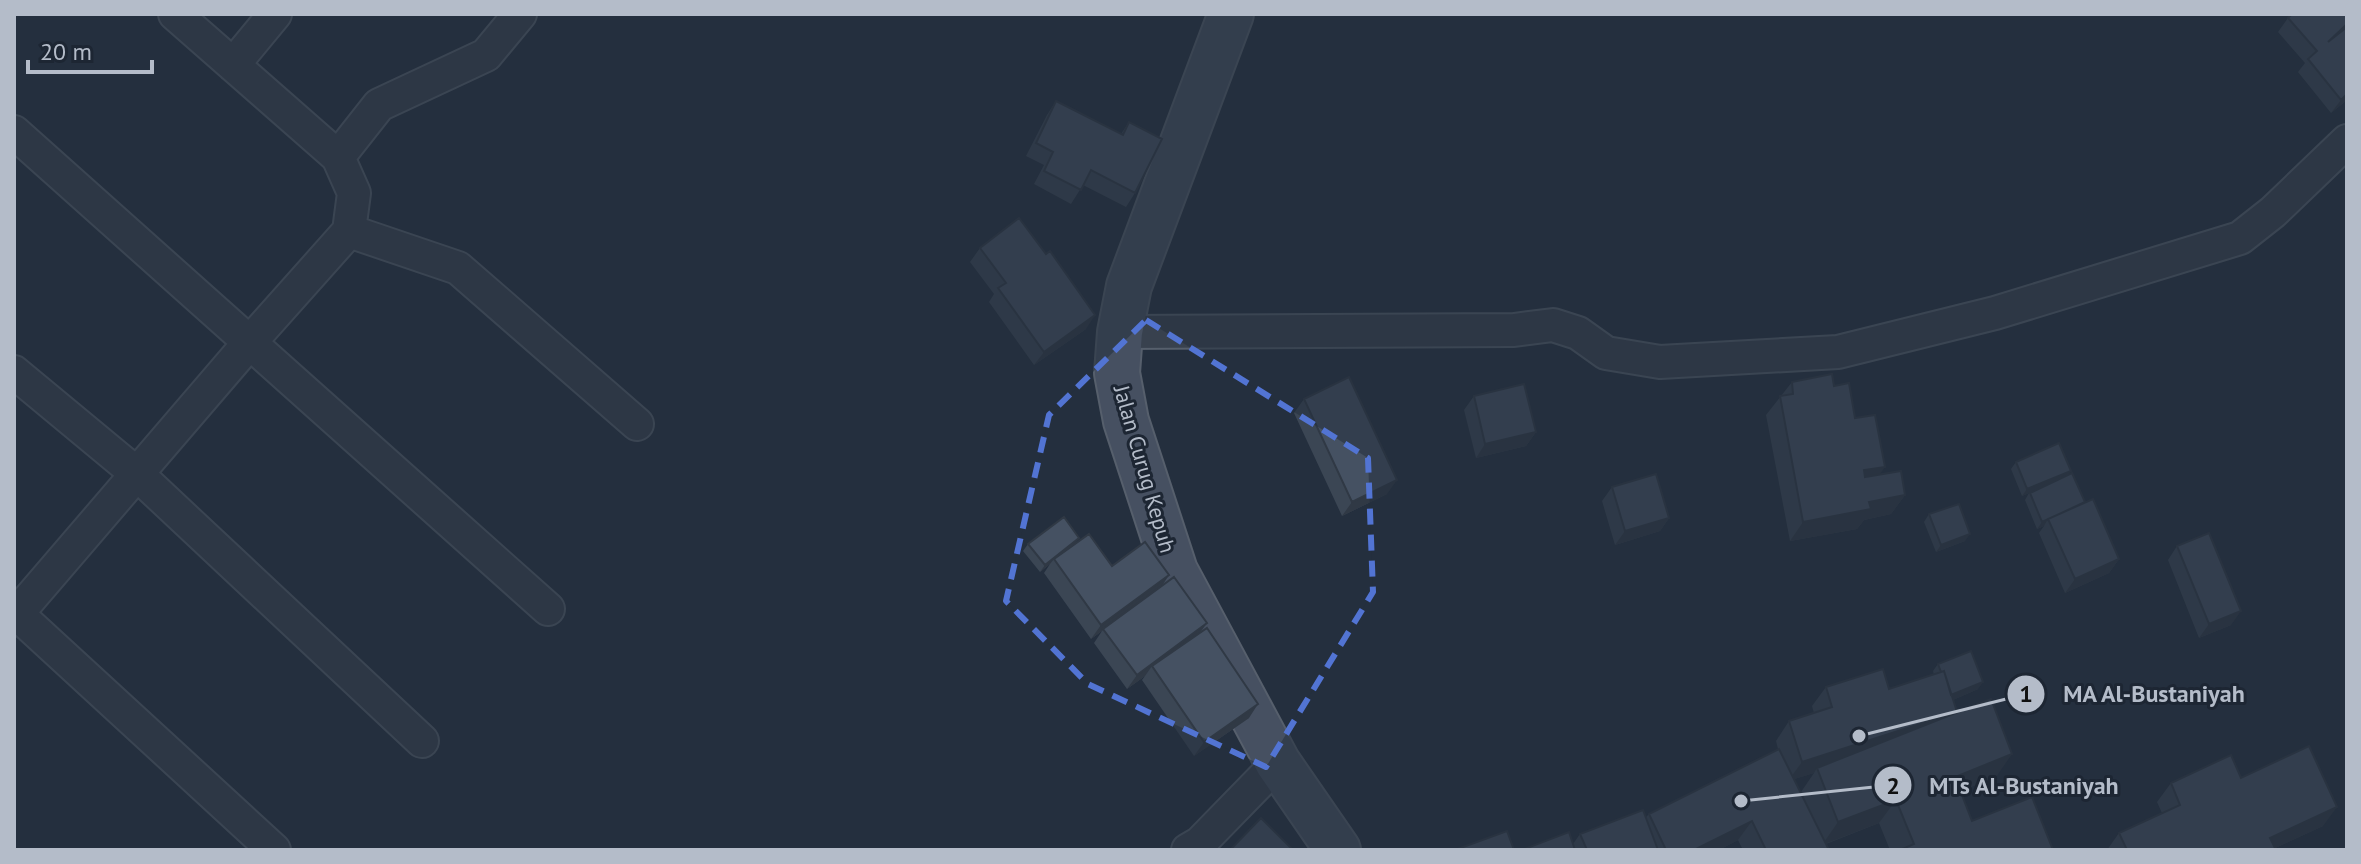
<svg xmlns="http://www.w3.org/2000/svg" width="2361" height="864" font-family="'PT Sans',sans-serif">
<rect width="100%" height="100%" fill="#242f3e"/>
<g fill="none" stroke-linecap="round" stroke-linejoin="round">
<defs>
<path id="street" d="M233,65L275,14
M14,132L548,609
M338,157L379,105L486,55L520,14
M349,231L458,268L637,424
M1120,332L1514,330L1553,325L1578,333L1606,353L1660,362L1838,352L1995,313L2240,238L2273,212L2347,141
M14,372L137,474L422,741
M14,611L274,850
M14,617L250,342L349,231L354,193L338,157L175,14
M1188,850L1200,843L1278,763"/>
<path id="secondary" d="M1231,14L1129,286L1120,332L1117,373L1126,421L1175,571L1278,763L1338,850"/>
</defs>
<use href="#street" stroke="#565f6c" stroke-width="36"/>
<use href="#secondary" stroke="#565f6c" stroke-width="48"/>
<use href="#street" stroke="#38414e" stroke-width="32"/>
<use href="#secondary" stroke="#465061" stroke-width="44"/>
</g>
<path fill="#3b4654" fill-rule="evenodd" d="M2347,14V100L2331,113L2298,72L2305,63L2278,32L2288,18Z
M1056,101L1121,134L1129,122L1135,193L1126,207L1083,185L1071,204L1034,184L1044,165L1026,156L1047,115Z
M980,248L1086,329L1034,365L989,302L994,294L970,262Z
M1792,382L1834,386L1855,418L1879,475L1905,495L1891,514L1864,520L1857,529L1790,541L1766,415Z
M1474,396L1536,432L1526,446L1476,458L1464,410Z
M1304,399L1387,494L1342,516L1294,413Z
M2016,462L2071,471L2067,475L2119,559L2109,573L2065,593L2039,533L2044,526L2037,529L2025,500L2029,493L2022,496L2011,469Z
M1612,487L1669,518L1660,531L1615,545L1602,501Z
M1929,514L1965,541L1936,552L1924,522Z
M1028,544H1075L1112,566L1162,586L1201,632L1249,718L1194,756L1142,680L1145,676L1127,689L1094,643L1102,631L1091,639L1044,573L1050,564L1040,572L1023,551Z
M2177,546L2231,625L2199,638L2168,560Z
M1938,664L1978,689L1953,700L1957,712L1996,777L1960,791L1972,821L2053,850H1890L1879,823L1826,844L1829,850H1743L1738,840L1719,850H1522L1573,844L1580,834L1646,817L1649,814L1778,749L1776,741L1789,721L1814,713L1812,706L1826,687L1889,689L1934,675L1933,671ZM1814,773L1801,792L1794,779Z
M2241,778L2323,826L2275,848L2276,850H2107L2119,833L2162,813L2157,802L2171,783Z"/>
<path fill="#303945" d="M2347,94V100L2331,113L2341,100Z
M1095,315L1086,329L1034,365L1044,352Z
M1536,432L1526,446L1476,458L1485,444Z
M1885,467L1871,486L1851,490L1864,470Z
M2071,471L2065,478L2022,496L2027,489Z
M1397,480L1387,494L1342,516L1352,502Z
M1905,495L1891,514L1864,520L1857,529L1790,541L1803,522L1869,502Z
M2085,502L2048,519L2044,526L2037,529L2042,522Z
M1669,518L1660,531L1615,545L1625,531Z
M1970,534L1965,541L1936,552L1941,545Z
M1079,538L1074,545L1054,559L1050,564L1040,572L1045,565Z
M2119,559L2109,573L2065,593L2075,579Z
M1169,575L1160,589L1091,639L1101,625Z
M2241,611L2231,625L2199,638L2209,624Z
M1207,623L1197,637L1152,666L1145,676L1127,689L1137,675Z
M1983,682L1978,689L1946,703L1951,695Z
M1258,704L1249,718L1194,756L1204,742Z
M1957,712L1943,731L1817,768L1814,773L1788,781L1802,762Z
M2012,754L1996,777L1938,800L1955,777Z
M1896,800L1879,823L1822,845L1838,822Z
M2337,807L2323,826L2271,850L2270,838Z
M1752,821L1738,840L1719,850H1694Z"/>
<path fill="#455162" stroke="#303945" stroke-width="2" d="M2292,14H2347V24L2328,42L2347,27V94L2341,100L2308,59L2317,51L2288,18Z
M1056,101L1123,135L1129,122L1162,139L1135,193L1091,170L1081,190L1044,171L1053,152L1036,143Z
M1019,218L1046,254L1050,251L1095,315L1044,352L998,288L1006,283L980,248Z
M1832,374L1834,386L1849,383L1855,418L1875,415L1885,467L1864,470L1865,477L1901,471L1905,495L1869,502L1871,509L1803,522L1780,396L1793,394L1792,382Z
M1349,377L1397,480L1352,502L1304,399Z
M1524,384L1536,432L1485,444L1474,396Z
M2059,443L2071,471L2027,489L2016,462Z
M2072,473L2085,502L2042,522L2030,493Z
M1656,474L1669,518L1625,531L1612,487Z
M2093,499L2119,559L2075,579L2048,519Z
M1959,504L1970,534L1941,545L1929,514Z
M1064,517L1079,538L1045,565L1028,544Z
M2209,533L2241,611L2209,624L2177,546Z
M1089,534L1112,566L1145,542L1169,575L1101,625L1054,559Z
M1174,577L1207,623L1137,675L1103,629Z
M1207,628L1258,704L1204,742L1152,666Z
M1971,651L1983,682L1951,695L1944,671L1941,672L1938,664Z
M1883,669L1889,689L1944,671L1957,712L1802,762L1789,721L1832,707L1826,687Z
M1991,699L2012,754L1955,777L1972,821L2032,797L2053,850H1900L1914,844L1896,800L1838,822L1817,768Z
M2309,746L2337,807L2270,838L2276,850H2127L2119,833L2180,805L2171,783L2231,755L2241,778Z
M1779,749L1829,850H1766L1752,821L1694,850H1666L1649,814Z
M1643,810L1658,850H1587L1580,834Z
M1261,818L1293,850H1230Z
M1507,831L1514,850H1455Z
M1569,832L1575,850H1522Z"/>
<path d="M0 0H2361V864H0ZM1146,320L1368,458L1373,592L1266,767L1088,684L1006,601L1049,415Z" fill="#242f3e" fill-opacity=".55" fill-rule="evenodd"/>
<path fill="none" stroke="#5274d3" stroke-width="6" stroke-dasharray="16 10" stroke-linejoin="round" d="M1146,320L1368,458L1373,592L1266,767L1088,684L1006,601L1049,415Z"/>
<g text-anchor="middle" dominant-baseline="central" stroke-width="6" stroke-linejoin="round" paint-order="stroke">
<g font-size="22" fill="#b4bcc9" stroke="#1d2633">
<text transform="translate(1145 469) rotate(74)">Jalan Curug Kepuh</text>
</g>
</g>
<path fill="none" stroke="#b4bcc9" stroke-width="3" d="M1859 736L2026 694M1741 801L1893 785"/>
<g fill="#b4bcc9" stroke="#1d2633" stroke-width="3">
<circle cx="1859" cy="736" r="8"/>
<circle cx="1741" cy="801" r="8"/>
<circle cx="2026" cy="694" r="20"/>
<circle cx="1893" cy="785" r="20"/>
</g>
<g font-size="24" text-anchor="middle" font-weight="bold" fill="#111">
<text x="2026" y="702">1</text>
<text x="1893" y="794">2</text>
</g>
<g font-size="24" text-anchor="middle" font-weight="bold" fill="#b4bcc9" stroke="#1d2633" stroke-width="6" stroke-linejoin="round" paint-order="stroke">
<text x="2154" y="702">MA Al-Bustaniyah</text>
<text x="2024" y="794">MTs Al-Bustaniyah</text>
</g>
<rect width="2361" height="864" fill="none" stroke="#b4bcc9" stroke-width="32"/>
<path d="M28 60v12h124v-12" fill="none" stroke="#b4bcc9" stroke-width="4"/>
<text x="40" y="60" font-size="24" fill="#b4bcc9" stroke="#1d2633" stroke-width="6" paint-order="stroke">20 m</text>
</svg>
